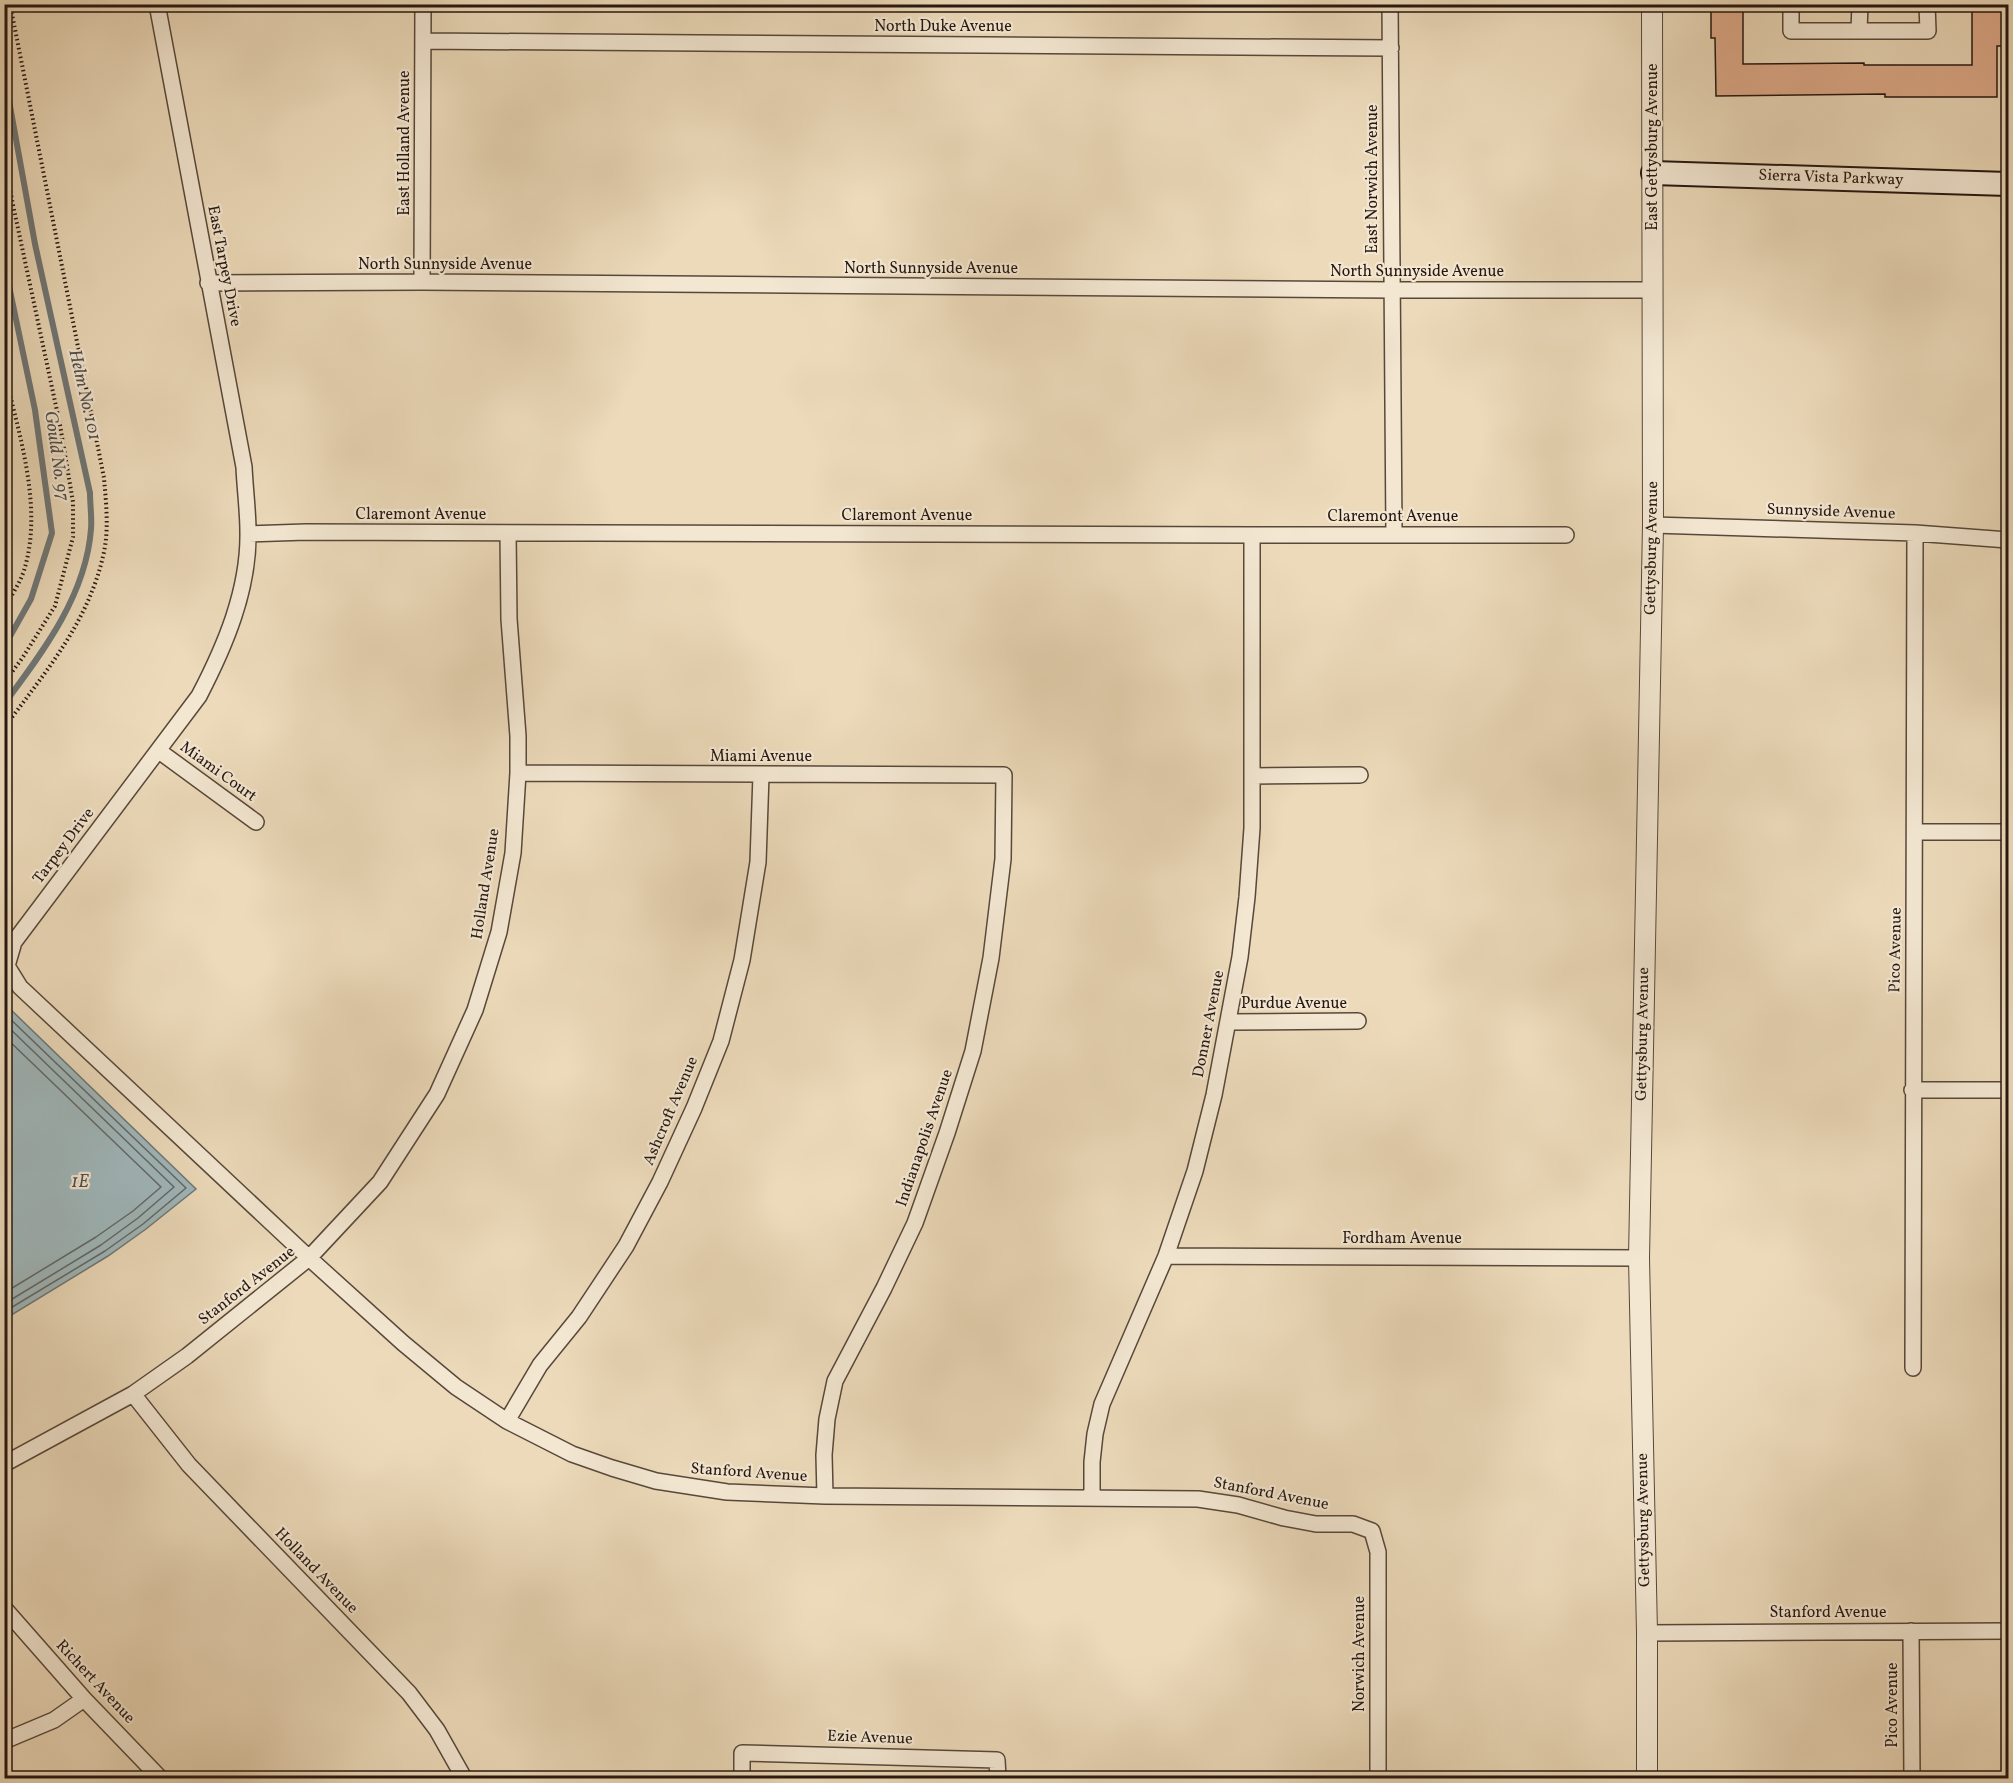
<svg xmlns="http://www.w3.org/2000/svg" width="2013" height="1783" font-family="Vollkorn,serif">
<rect width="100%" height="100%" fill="#ecdaba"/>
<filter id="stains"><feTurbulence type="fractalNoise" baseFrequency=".00333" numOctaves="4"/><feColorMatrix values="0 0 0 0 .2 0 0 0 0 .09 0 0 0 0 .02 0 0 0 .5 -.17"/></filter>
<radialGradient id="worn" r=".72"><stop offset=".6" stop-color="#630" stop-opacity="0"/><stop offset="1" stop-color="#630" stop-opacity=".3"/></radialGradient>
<path fill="#9fb7bb" stroke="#6f7777" stroke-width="1.5" d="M5,1004L196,1189L146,1229L108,1256L5,1319Z"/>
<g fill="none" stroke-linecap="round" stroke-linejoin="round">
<path stroke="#626766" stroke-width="1.5" d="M4,1013L186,1188L143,1224L105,1251L4,1312
M4,1023L174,1187L138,1218L101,1245L4,1304
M4,1036L161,1187L133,1211L96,1237L4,1293"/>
<path stroke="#6f7777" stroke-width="6" d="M4,73L35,244L90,493C90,505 92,517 91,529C86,596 42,653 4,704
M4,262L35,410L52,533L31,599L4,647"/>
</g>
<path fill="#deab8b" stroke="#261711" stroke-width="1.5" d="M1711,4H1743V64L1864,63V65H1972V4H2004V46H1997V97H1885V94L1716,96L1715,38H1711Z"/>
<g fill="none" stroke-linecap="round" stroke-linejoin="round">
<defs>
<path id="minor" d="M157,4L244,467C245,489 248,511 248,532C249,590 225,646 199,696L14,942L7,966L20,987L309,1258L403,1343L456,1387L507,1421L572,1454L612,1468L656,1481L727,1492L825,1496L1198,1499L1238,1505L1284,1518L1316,1524H1353L1372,1531L1378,1552V1778
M1390,4L1394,534
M1791,4V31H1928L1927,4
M1859,31L1860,4
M423,41L1391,48
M422,282L423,4
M208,283L422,282L1391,290H1653
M1653,525L1915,533L2008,540
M249,534L306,532L1252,535H1566
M159,751L256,822
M518,773L1004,775L1003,859L991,958L973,1051L947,1133L915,1223L884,1288L835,1381L827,1419L824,1455L825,1496
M1253,776L1360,775
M1915,832H2008
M1229,1022L1358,1021
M1912,1090H2008
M1166,1256L1639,1258
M1913,1368L1915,533
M133,1394L189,1465L409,1693L437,1730L464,1778
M507,1421L540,1365L579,1317L626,1246L660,1182L694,1108L721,1041L742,960L758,862L761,775
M4,1464L133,1394L187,1356L309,1258L380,1182L437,1094L475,1010L499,932L513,853L518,773V736L509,619L508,533
M1092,1498V1462L1095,1434L1102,1404L1166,1256L1195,1171L1214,1095L1240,957L1247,897L1252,828V535
M4,1608L84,1699L160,1778
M1911,1631L1912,1778
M1647,1633L2008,1631
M4,1741L54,1720L84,1699
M742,1778V1753L997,1760L998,1778"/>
<path id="tertiary" d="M1647,1778V1633L1639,1258L1653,525L1652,4"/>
<path id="secondary" d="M1653,173L2008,184"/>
</defs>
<use href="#minor" stroke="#58483b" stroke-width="18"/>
<use href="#tertiary" stroke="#58483b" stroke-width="22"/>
<use href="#secondary" stroke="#261711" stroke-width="26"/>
<path stroke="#261711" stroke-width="4" stroke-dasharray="1.5 3" stroke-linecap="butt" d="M4,156L13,205L60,425L73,502V537L55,606L23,657L4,683
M4,370C18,431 43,505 25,567C21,582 11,596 4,609
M4,728C46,671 89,622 104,552C109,528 106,502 104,478L10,4"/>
<use href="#minor" stroke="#f3e7d2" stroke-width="15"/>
<use href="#tertiary" stroke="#f3e7d2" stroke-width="20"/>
<use href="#secondary" stroke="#f3e7d2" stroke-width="22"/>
</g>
<g text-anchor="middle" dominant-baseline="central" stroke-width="4.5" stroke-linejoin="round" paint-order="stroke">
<g font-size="16" fill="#261711" stroke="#f3e7d2">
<text x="943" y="27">North Duke Avenue</text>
<text transform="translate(405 143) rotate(-90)">East Holland Avenue</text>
<text transform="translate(1653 147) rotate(-90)">East Gettysburg Avenue</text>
<text transform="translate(1831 178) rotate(2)">Sierra Vista Parkway</text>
<text transform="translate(1373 179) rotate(-90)">East Norwich Avenue</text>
<text x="445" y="265">North Sunnyside Avenue</text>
<text transform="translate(224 266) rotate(79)">East Tarpey Drive</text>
<text x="931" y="269">North Sunnyside Avenue</text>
<text x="1417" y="272">North Sunnyside Avenue</text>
<text transform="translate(1831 512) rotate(2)">Sunnyside Avenue</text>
<text x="421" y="515">Claremont Avenue</text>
<text x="907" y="516">Claremont Avenue</text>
<text x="1393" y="517">Claremont Avenue</text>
<text transform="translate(1652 548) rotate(-89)">Gettysburg Avenue</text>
<text x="761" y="757">Miami Avenue</text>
<text transform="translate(218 772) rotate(36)">Miami Court</text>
<text transform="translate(64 846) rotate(-53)">Tarpey Drive</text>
<text transform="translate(486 884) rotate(-81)">Holland Avenue</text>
<text transform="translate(1896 950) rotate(-89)">Pico Avenue</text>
<text x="1294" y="1004">Purdue Avenue</text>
<text transform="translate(1209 1024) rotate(-79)">Donner Avenue</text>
<text transform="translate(1643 1034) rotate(-89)">Gettysburg Avenue</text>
<text transform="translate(671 1111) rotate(-67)">Ashcroft Avenue</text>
<text transform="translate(925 1138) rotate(-71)">Indianapolis Avenue</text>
<text x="1402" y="1239">Fordham Avenue</text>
<text transform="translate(247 1286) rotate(-38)">Stanford Avenue</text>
<text transform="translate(749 1473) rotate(4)">Stanford Avenue</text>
<text transform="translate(1271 1494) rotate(11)">Stanford Avenue</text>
<text transform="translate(1644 1520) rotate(-91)">Gettysburg Avenue</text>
<text transform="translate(316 1571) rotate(46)">Holland Avenue</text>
<text x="1828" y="1613">Stanford Avenue</text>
<text transform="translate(1360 1654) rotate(-90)">Norwich Avenue</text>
<text transform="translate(95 1682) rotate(47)">Richert Avenue</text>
<text transform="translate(1893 1705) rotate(-90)">Pico Avenue</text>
<text transform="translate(870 1738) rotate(2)">Ezie Avenue</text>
</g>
<g font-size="18" font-style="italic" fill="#504f4c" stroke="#f3e7d2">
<text transform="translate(84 395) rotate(77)">Helm No. 101</text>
<text transform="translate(56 456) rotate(82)">Gould No. 97</text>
<text x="80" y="1182">1E</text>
</g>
</g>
<rect width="2013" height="1783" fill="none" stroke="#ecdaba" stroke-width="24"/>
<rect x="6" y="6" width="2001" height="1771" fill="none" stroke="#261711" stroke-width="3"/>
<rect x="12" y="12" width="1989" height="1759" fill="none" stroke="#261711" stroke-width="1.5"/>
<rect width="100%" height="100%" filter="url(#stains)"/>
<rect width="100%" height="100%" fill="url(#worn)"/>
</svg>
